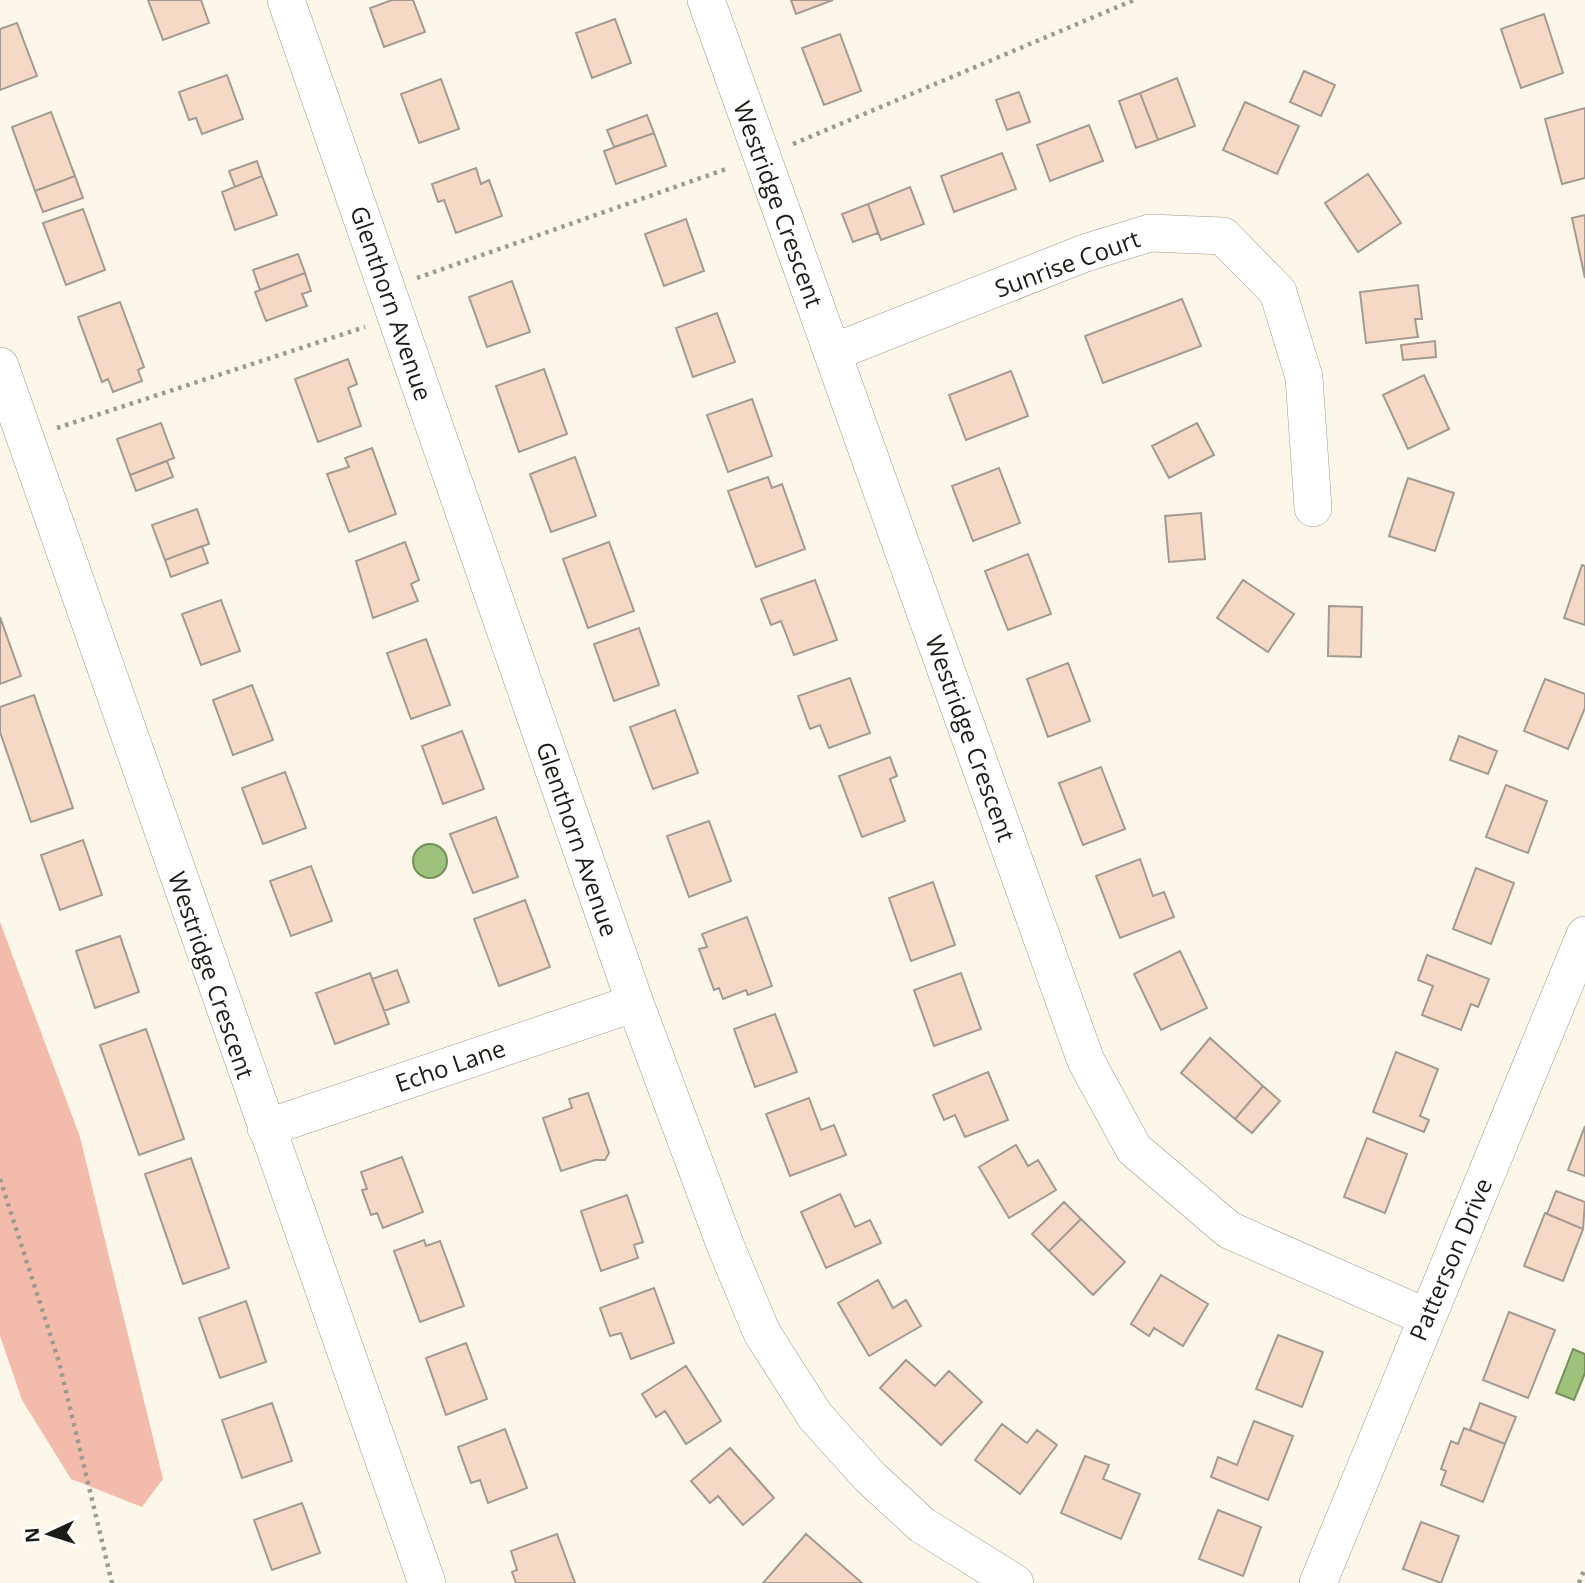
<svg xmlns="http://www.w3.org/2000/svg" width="1585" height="1583" font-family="'Open Sans',sans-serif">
<rect width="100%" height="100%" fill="#fdf7ea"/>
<path fill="#f3bbab" d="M0,922L80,1137L163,1479L142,1507L71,1479L22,1400L0,1336Z"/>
<path fill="#9cc27b" stroke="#76905d" stroke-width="2" d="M413 861a17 17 0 1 1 34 0a17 17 0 1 1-34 0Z
M1573,1349L1585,1354V1373L1574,1400L1556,1393Z"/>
<path fill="#f5d9c4" stroke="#a59a92" stroke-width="2" d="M148,0H201L209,23L163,40Z
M392,0H413L425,32L384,47L370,8Z
M791,0H833L796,14Z
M1544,14L1563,73L1521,88L1501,29Z
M615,19L631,63L592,78L576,33Z
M17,23L37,76L0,90V29Z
M840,34L861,91L824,105L802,48Z
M1304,71L1335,85L1321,116L1290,102Z
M227,75L243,119L202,134L196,118L189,120L179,92Z
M1177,78L1195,126L1158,140L1140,93Z
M441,79L459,129L419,143L401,94Z
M1019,92L1030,122L1007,130L996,100Z
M1140,93L1158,140L1136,148L1119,101Z
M1245,102L1299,126L1277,174L1223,150Z
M1585,108V178L1562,184L1545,119Z
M51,112L75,176L35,191L12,127Z
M647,115L654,133L614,147L607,130Z
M1089,125L1103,161L1050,181L1037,145Z
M654,133L666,166L616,184L604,151Z
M1002,153L1016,189L954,212L941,176Z
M257,161L262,176L235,187L229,171Z
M476,168L481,184L489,180L502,216L456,233L444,200L438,202L432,184Z
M1368,174L1401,223L1358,252L1325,203Z
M75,176L83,198L43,212L35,191Z
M262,176L277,215L235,230L222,192Z
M910,187L924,224L881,240L868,204Z
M868,204L878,233L853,242L842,214Z
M83,209L105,270L66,285L43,223Z
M1585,215V278L1572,218Z
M686,219L704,271L664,286L645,234Z
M298,254L305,273L260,290L253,270Z
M305,273L311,291L302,294L307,306L266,321L255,292Z
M512,281L530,332L487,347L469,297Z
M1418,285L1422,319H1415L1418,337L1366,343L1360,292Z
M1182,299L1201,346L1103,383L1085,336Z
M120,302L144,367L138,370L142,381L113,392L108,379L102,382L78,317Z
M717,313L735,362L693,377L676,328Z
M1435,341L1436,357L1403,360L1401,345Z
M348,359L357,384L348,388L361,426L318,442L295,379Z
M544,369L567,434L519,452L496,386Z
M1011,371L1028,416L966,440L949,395Z
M1424,375L1449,429L1408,449L1383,395Z
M752,399L772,456L728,472L707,415Z
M161,423L174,458L130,475L117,439Z
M1197,423L1214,455L1169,478L1152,446Z
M372,448L396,514L349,532L327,474L349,467L345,458Z
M575,457L596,516L551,532L530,474Z
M167,461L173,477L136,491L130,475Z
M999,468L1020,523L973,541L952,486Z
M768,477L772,488L782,484L805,549L756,567L728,491Z
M1408,478L1454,493L1435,551L1389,536Z
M197,509L209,544L165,560L152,525Z
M1201,513L1205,559L1169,562L1165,516Z
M405,542L419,580L411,584L418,601L373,618L356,561Z
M609,542L634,611L588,628L563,559Z
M202,546L208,563L171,577L165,560Z
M1028,554L1051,614L1008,630L985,571Z
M1582,565L1585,566V625L1564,618Z
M815,580L837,640L794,655L781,621L771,625L761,599Z
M1243,580L1294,614L1268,652L1217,618Z
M221,600L240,651L201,665L182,614Z
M1329,606L1362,607L1361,657L1328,656Z
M0,617L21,676L0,684Z
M639,628L659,685L614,701L594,644Z
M426,639L450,705L411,719L387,653Z
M1068,663L1090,721L1048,737L1027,679Z
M850,678L870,733L829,748L820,725L810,729L798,696Z
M1545,679L1585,694V708L1568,749L1524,731Z
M252,685L273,740L233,755L213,700Z
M34,695L73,808L31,822L0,732V707Z
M675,710L698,773L653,789L630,727Z
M462,731L484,789L443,804L422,746Z
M1459,736L1497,751L1488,774L1450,760Z
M890,757L897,776L890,779L905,821L862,837L839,776Z
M1101,767L1125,829L1083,845L1059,783Z
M285,772L306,828L263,844L242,788Z
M1506,785L1547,801L1528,853L1486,837Z
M496,817L518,877L473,893L450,834Z
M709,821L731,881L689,897L667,836Z
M83,840L102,895L60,910L41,855Z
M1140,859L1153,896L1164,892L1174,917L1120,938L1096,876Z
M311,866L332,921L291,936L270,881Z
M1476,868L1514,883L1491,944L1453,929Z
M933,882L955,945L911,961L889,898Z
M525,900L550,967L499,986L474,919Z
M747,917L772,986L748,995L746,990L723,999L719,988L714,990L699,949L707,947L702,934Z
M120,936L139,992L95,1008L76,951Z
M1180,951L1207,1008L1161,1030L1134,974Z
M1427,955L1489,979L1478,1007L1471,1004L1461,1030L1422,1015L1433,986L1418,980Z
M397,970L409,1002L384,1011L372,979Z
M370,973L389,1024L335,1044L316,993Z
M961,973L981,1029L934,1046L914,990Z
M775,1014L797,1072L755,1087L734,1029Z
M146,1029L184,1139L139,1155L100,1045Z
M1210,1038L1263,1086L1235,1119L1181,1073Z
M1396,1052L1438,1069L1420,1116L1429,1120L1424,1132L1373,1112Z
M988,1072L1008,1120L965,1137L955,1115L944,1120L933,1095Z
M1263,1086L1280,1101L1252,1133L1235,1119Z
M588,1093L609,1153L605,1160H595L561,1171L543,1118L572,1108L569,1099Z
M809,1098L821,1130L834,1125L846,1155L790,1176L766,1114Z
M1585,1126V1176L1568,1170Z
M1367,1138L1407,1154L1385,1213L1344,1197Z
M1016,1145L1028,1166L1038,1160L1056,1190L1009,1218L979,1167Z
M402,1157L423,1212L383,1228L377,1213L371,1215L362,1190L367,1189L361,1172Z
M191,1158L229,1268L183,1284L145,1174Z
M1556,1191L1585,1202L1583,1229L1547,1214Z
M840,1194L855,1227L870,1220L881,1243L826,1268L801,1212Z
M627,1195L643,1242L634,1245L638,1258L601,1271L581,1211Z
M1064,1202L1081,1219L1049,1251L1032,1234Z
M1545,1213L1583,1229L1563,1281L1524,1266Z
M1081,1219L1125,1262L1093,1295L1049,1251Z
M424,1240L426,1246L440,1241L464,1306L420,1322L394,1251Z
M1161,1275L1208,1304L1183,1346L1154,1328L1149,1336L1131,1324Z
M878,1280L893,1308L906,1300L921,1326L869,1356L838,1303Z
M654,1288L674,1343L631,1359L621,1333L610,1336L600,1308Z
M246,1301L266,1362L220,1378L199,1318Z
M1509,1312L1555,1330L1528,1398L1483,1380Z
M1278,1335L1323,1352L1302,1407L1256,1389Z
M466,1343L487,1399L446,1415L426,1358Z
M906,1360L935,1386L949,1371L982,1402L941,1445L880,1388Z
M686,1366L721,1421L686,1444L665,1411L656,1417L642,1394Z
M272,1403L292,1461L242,1478L222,1420Z
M1480,1403L1516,1417L1505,1444L1470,1430Z
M1254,1421L1293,1436L1268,1500L1211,1477L1218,1457L1237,1465Z
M1002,1424L1027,1443L1037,1430L1057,1445L1020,1494L975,1460Z
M1464,1428L1505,1444L1483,1502L1441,1485L1446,1471L1441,1469L1451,1441L1458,1444Z
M505,1429L527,1488L488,1503L480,1480L471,1483L458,1447Z
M730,1448L774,1498L743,1525L718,1496L710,1503L691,1481Z
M1085,1456L1109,1465L1103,1479L1140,1494L1121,1539L1061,1513Z
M302,1503L320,1553L272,1570L254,1520Z
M1218,1510L1261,1527L1243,1576L1199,1559Z
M1421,1522L1459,1536L1441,1583L1403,1569Z
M557,1534L575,1583H516L512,1572L517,1570L511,1551Z
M806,1534L862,1583H763Z"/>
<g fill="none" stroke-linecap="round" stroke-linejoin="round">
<defs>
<path id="street" d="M286,0L635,1003L726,1247L762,1333L815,1416L870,1477L922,1525L1015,1583
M706,0L1086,1061L1134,1149L1229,1230L1426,1317
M834,352L1085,253L1150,233L1223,236L1278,292L1304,377L1313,508
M0,366L427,1583
M266,1128L635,1003
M1318,1583L1585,935"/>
</defs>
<use href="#street" stroke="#9f988d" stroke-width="38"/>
<path stroke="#9e9a91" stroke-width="4.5" stroke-dasharray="3.5 5" stroke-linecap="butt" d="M793,144L1134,0
M417,278L729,168
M57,428L365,327
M0,1179L59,1362L112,1583
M1579,1583L1585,1568"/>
<use href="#street" stroke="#fff" stroke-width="37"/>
</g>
<g text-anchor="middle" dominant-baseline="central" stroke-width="5" stroke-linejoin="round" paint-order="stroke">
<g font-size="24" fill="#1d1b16" stroke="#fff">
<text transform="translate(779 204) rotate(70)">Westridge Crescent</text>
<text transform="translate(1067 263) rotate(-20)">Sunrise Court</text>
<text transform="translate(392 303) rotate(71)">Glenthorn Avenue</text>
<text transform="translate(971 738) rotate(70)">Westridge Crescent</text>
<text transform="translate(578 839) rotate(71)">Glenthorn Avenue</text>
<text transform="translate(212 975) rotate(71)">Westridge Crescent</text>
<text transform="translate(450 1065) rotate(-19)">Echo Lane</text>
<text transform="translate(1450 1259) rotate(-67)">Patterson Drive</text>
</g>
</g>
<g transform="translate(49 1534) rotate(266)" stroke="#ffffff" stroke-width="5" paint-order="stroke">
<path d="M0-5L12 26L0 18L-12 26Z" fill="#1d1b16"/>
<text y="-10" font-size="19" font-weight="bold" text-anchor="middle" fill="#1d1b16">N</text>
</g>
</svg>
